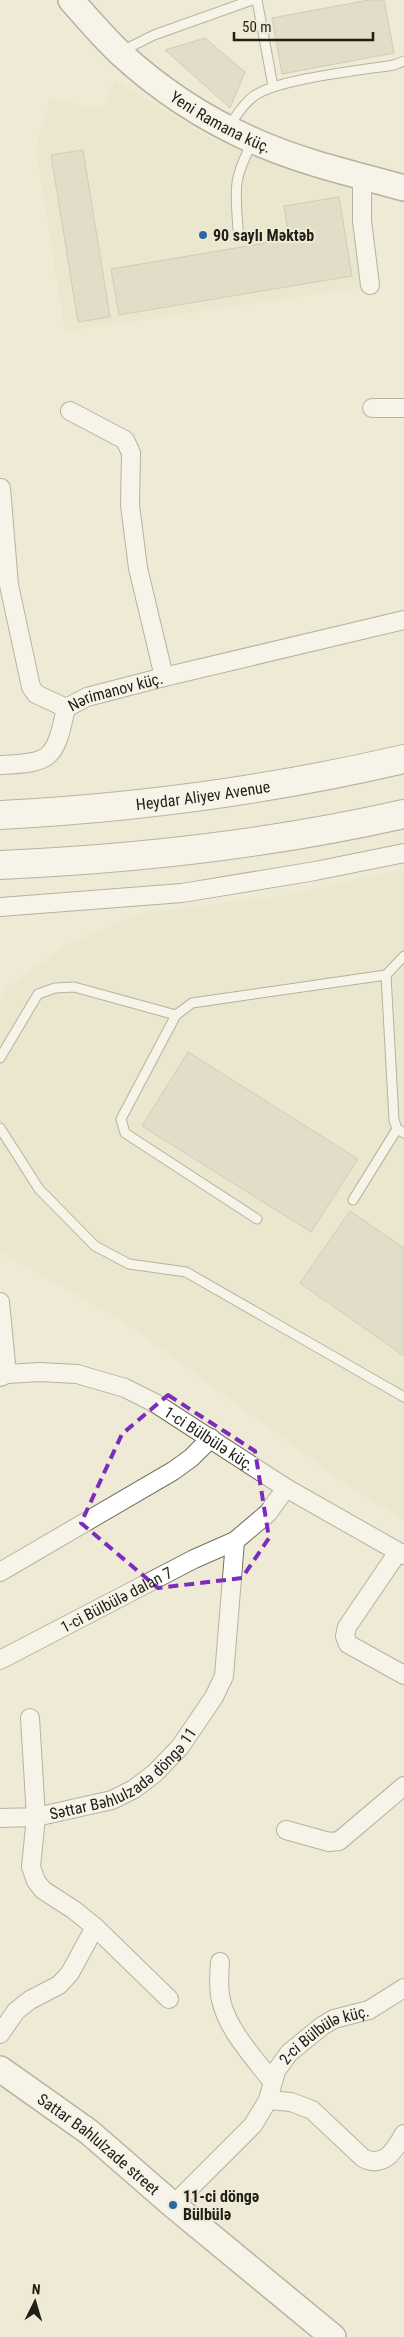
<svg xmlns="http://www.w3.org/2000/svg" width="404" height="2337" font-family="'Roboto Condensed',sans-serif">
<rect width="100%" height="100%" fill="#eeead6"/>
<path fill="#e7e2c6" d="M115,80L207,136L260,159L350,182L364,287L65,331L36,150L50,98L102,109Z
M404,869V1520L343,1482L126,1323L0,1252V1000L7,987L69,944L138,914L288,895Z"/>
<path fill="#d1ceba" stroke="#aca996" d="M369,0H384L394,53L282,74L272,18Z
M205,38L245,72L230,108L165,50Z
M83,150L110,317L78,322L51,155Z
M339,197L352,276L119,315L111,269L289,239L284,206Z
M188,1052L358,1159L311,1232L142,1126Z
M350,1211L404,1248V1356L300,1283Z"/>
<g fill="none" stroke-linecap="round" stroke-linejoin="round">
<defs>
<path id="lane" d="M257,0L273,86
M122,51L154,35L252,0
M229,126C236,116 243,104 254,96C277,79 362,70 394,65L404,61
M238,229C235,187 233,179 253,141
M386,975L404,956
M0,1058L38,994L55,988L74,987L176,1015
M0,1128L39,1189L95,1246L129,1264L186,1272L404,1397
M353,1200L397,1129
M257,1219L125,1133L121,1119L176,1015L192,1003L386,975L394,1120L397,1129L404,1133"/>
<g id="street">
<path d="M362,176V221L370,285"/>
<path d="M372,408H404"/>
<path d="M70,411L125,440L131,453L130,505L138,568L164,677"/>
<path id="s1" d="M1,488L9,585L31,687L36,694L66,708L87,697L164,677L404,620"/>
<path d="M0,765C52,763 55,759 66,708"/>
<path d="M0,907L182,893L315,871L404,853"/>
<path d="M0,1302L7,1374"/>
<path id="s2" d="M0,1377L7,1374L40,1372L77,1374L125,1388L155,1403L286,1488L404,1555"/>
<path d="M398,1552L347,1627L345,1636L348,1644L404,1675"/>
<path d="M0,1572L173,1471L191,1458L211,1438"/>
<path id="s3" d="M0,1660L194,1559L235,1541"/>
<path d="M0,1818L36,1817L30,1718"/>
<path d="M286,1830L329,1842L339,1841L404,1786"/>
<path d="M95,1927L169,1999"/>
<path d="M220,1962C219,1974 218,1988 221,2000C227,2029 254,2058 272,2081"/>
<path id="s4" d="M0,2034L16,2011L30,2000L59,1985L70,1973L95,1927L74,1910L43,1890L36,1881L31,1867L36,1817L112,1800L134,1789L155,1773L180,1747L214,1697L224,1676L235,1541L268,1513L286,1488"/>
<path d="M268,2100L291,2102L312,2110L363,2158C384,2169 395,2150 404,2134"/>
<path id="s5" d="M173,2205L253,2125L268,2100L276,2071L289,2053L322,2026L334,2019L369,2010L404,1988"/>
</g>
<g id="secondary">
<path id="s6" d="M71,0C87,18 103,37 120,53C158,88 205,119 252,140C300,162 354,174 404,188"/>
<path id="s7" d="M0,2069L89,2132L173,2205L333,2337"/>
</g>
<g id="highway">
<path id="s8" d="M0,815C136,808 271,790 404,759"/>
<path d="M0,865C135,859 272,844 404,814"/>
</g>
</defs>
<use href="#lane" stroke="#74715f" stroke-width="11"/>
<use href="#street" stroke="#74715f" stroke-width="20"/>
<use href="#secondary" stroke="#74715f" stroke-width="28"/>
<use href="#highway" stroke="#74715f" stroke-width="30"/>
<use href="#lane" stroke="#fff" stroke-width="9"/>
<use href="#street" stroke="#fff" stroke-width="18"/>
<use href="#secondary" stroke="#fff" stroke-width="25"/>
<use href="#highway" stroke="#fff" stroke-width="28"/>
</g>
<path d="M0 0H404V2337H0ZM168,1395L255,1451L269,1538L242,1578L158,1588L81,1523L122,1434Z" fill="#eeead6" fill-opacity=".55" fill-rule="evenodd"/>
<path fill="none" stroke="#7b2cbf" stroke-width="4" stroke-dasharray="10 6" stroke-linejoin="round" d="M168,1395L255,1451L269,1538L242,1578L158,1588L81,1523L122,1434Z"/>
<g fill="#2a689f" stroke="#eeead6" stroke-width="2">
<circle cx="203" cy="235" r="5"/>
<circle cx="173" cy="2205" r="5"/>
</g>
<g text-anchor="middle" dominant-baseline="central" stroke-width="4" stroke-linejoin="round" paint-order="stroke">
<g font-size="16" fill="#201f18" stroke="#eeead6">
<text stroke="none"><textPath href="#s6" startOffset="195">Yeni Ramana küç.</textPath></text>
<text stroke="none"><textPath href="#s1" startOffset="296">Nərimanov küç.</textPath></text>
<text stroke="none"><textPath href="#s8" startOffset="204">Heydar Aliyev Avenue</textPath></text>
<text stroke="none"><textPath href="#s2" startOffset="226">1-ci Bülbülə küç.</textPath></text>
<text stroke="none"><textPath href="#s3" startOffset="131">1-ci Bülbülə dalan 7</textPath></text>
<text stroke="none"><textPath href="#s4" startOffset="388">Səttar Bəhlulzadə döngə 11</textPath></text>
<text stroke="none"><textPath href="#s5" startOffset="235">2-ci Bülbülə küç.</textPath></text>
<text stroke="none"><textPath href="#s7" startOffset="124">Sattar Bahlulzade street</textPath></text>
</g>
<g font-size="16" font-weight="bold" fill="#201f18" stroke="#eeead6" text-anchor="start">
<text x="213" y="235">90 saylı Məktəb</text>
<text x="183" y="2196">11-ci döngə<tspan x="183" dy="18">Bülbülə</tspan></text>
</g>
</g>
<g transform="translate(35 2302) rotate(5)" stroke="#eeead6" stroke-width="4" paint-order="stroke">
<path d="M0-4L9 19L0 12L-9 19Z" fill="#201f18"/>
<text y="-8" font-size="14" font-weight="bold" text-anchor="middle" fill="#201f18">N</text>
</g>
<path d="M234 32v8h139v-8" fill="none" stroke="#201f18" stroke-width="2.5"/>
<text x="242" y="32" font-size="15" fill="#201f18" stroke="#eeead6" stroke-width="4" paint-order="stroke">50 m</text>
</svg>
